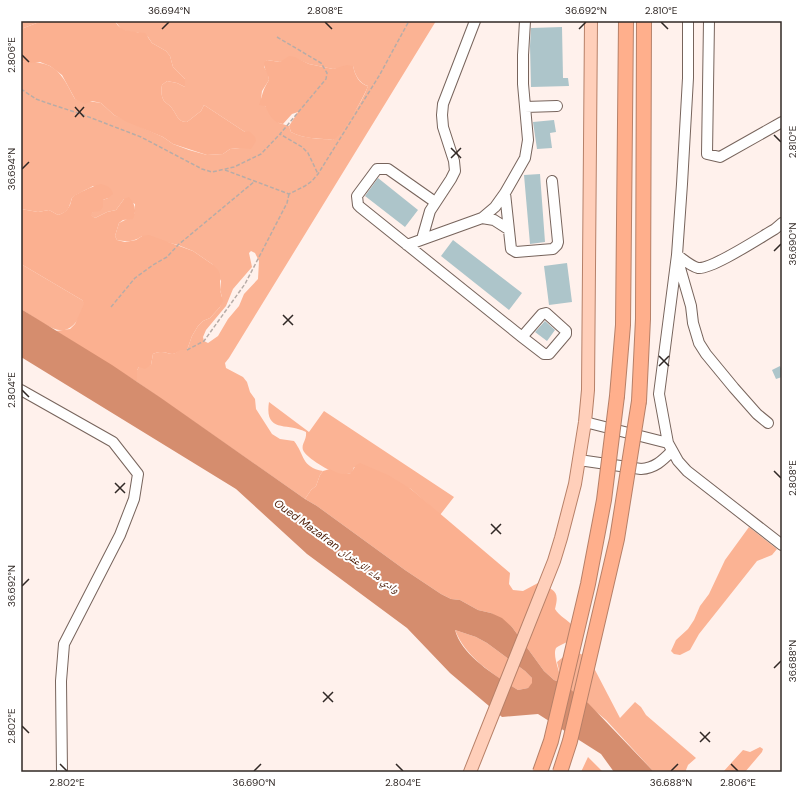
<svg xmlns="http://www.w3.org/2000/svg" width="803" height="793" font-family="'DM Sans','Noto Naskh Arabic',sans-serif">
<rect width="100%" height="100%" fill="#fff1ec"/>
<path fill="#fbb394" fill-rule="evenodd" d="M21,21H42L21,29Z
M115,21H436L229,358L225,363L226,368L243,377L247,382L250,392L255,399L256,409L272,434L280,439L294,441C305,455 301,467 323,471L320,475L316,486L311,490L305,499L137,382V370L139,367L151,365L153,354C155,353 157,352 160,352C168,351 172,358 179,350H187L192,336L198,326L203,321L210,318L220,307L222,297L220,290L221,281L212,264L193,251L178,245L142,236C134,242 126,242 117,240L115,236L119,223L127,219L135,213V204L124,199L116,210L107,212L95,218L90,215L103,200L108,198L93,186C88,189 74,195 72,198C71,199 71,203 70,204C68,211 64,213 58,215L49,210L38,212L21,209V61C27,62 34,61 40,63C60,66 66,83 75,99L101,103L114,115L163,137L173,144L189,150L207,155L223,154L230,149L240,148H251L245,132L204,105L201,111L187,122C177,122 177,114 171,107C169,105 166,103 164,101C161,96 161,90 162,85L167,81L177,83L185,87V79L173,67L170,56L166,51L152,43L148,37L137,32H129L121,29ZM295,58L309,64L333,69L353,66C355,75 359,83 368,86C361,106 346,123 333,140C318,138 304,139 291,132L289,126L279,123L265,106L261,99L262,91L269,80L268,73L264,67L267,60L280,62ZM251,251L255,253L259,261L258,279L244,294L239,306L228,319L218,336L208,343L204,341L203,337L206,330L226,306L233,289L252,267L249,253Z
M21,264L82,300L85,304C69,349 49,326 21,309Z
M269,402L309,432L324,411L454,497L440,515L411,489L354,467L352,473C347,474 343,475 339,474C331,472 306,458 303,450C301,444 307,440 306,432C288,422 264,434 269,402Z
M749,527L777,549L772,555L757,561L699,634L690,650L680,655L674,654L671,651L676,640L688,629L694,620L700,606L709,594L725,560Z
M455,630L476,637L487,643L525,671L532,678L533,683L528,688L518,690C494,675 466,658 455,630Z
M576,652L581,654L585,656L595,670L620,718L635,702L641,707L646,715L696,758L688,765L686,770V772H654L606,720L562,683L557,662L568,653Z
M760,747L763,749L762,752L745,772H723L743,750L750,752Z"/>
<path fill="#fbb090" d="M42,21H115C121,33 133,31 145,33L152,43L166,51L170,56L173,67L185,79V87L177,83L167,81L162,85C161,90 161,96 164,101C166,103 169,105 171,107C177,114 177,122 187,122L201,111L204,105L245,132L249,131L255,137L256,141L251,149L240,148L230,149L223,154L207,155L173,144L163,137L127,122L114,115L101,103L92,101L85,104L75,99L62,75L50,66L40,62L31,63L21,61V38L22,36L21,29Z
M289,56L295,57L309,64L333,69L347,65L353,66C355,75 359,84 368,86C365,95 342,137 333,140C331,140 326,139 324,139C312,138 302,138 291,132L289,126L298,112L292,114L283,124C273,123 269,114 265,106L259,105C263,94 262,91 269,80C268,72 264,70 264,63L267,60L280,62Z
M101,184C108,186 111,187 113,194L108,198L103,200V207L100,211L93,212L91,215L95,218L107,212L116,210L124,199L129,197C135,204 137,210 133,219L123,220L119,223L115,236L117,240L125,242L136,240L142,236L149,235L193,251L212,264L218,270L220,275V290L223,301L220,307L210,318L203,321L198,326L192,336L187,350H180C172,358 168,351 160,352C157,352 155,353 153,354L151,365L145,369L139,367L137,370V382L56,331L70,329L75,324L84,304L82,300L21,264V209L38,212L49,210L58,215C64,213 67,211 70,205C71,203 71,200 72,198C74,194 96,185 101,184Z
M360,463L388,475L411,489L510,573L509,584L513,590L523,591L538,583C554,590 560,590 555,609C559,616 568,620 574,627L570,640C567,643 559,645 556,648C552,656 561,675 562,683L554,680L544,671L512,627L491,613L478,610L460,600L451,599L441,594L405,570L317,506L305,499L311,490L316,486L320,475L323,471L330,469C338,474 343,475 351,473L356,465Z
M588,757L603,772H581Z"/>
<path fill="#d58d6e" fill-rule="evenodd" d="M21,309L112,365L161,398L305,499L317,506L405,570L441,594L451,599L460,600L478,610L491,613L502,618L512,627L544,671L554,680L562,683L588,703L654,772H614L601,754L538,714L502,717L450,673L407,628L307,554L236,489L21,357ZM455,630L476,637L487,643L525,671L532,678V683L528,688L518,690C496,676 462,656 455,630Z"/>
<path fill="#adc5ca" d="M562,27L563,78H568L569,86L531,87L530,46L531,28Z
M554,120L556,132L550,133L552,148L537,149L533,122Z
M540,174L545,242L530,244L524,175Z
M378,178L418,210L405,227L365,196Z
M453,240L522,293L509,310L441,256Z
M567,263L572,302L549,305L544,266Z
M545,321L555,330L547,341L535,332Z
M780,366L782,371V377L776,379L772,370Z"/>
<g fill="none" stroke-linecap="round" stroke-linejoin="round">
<defs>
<path id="minor" d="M688,21V78L682,184L677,255C683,259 690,266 698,268C711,270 761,237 775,229L782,223
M709,21L707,154L720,157L782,122
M525,107L557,106
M505,193L511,249L516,252L553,249L557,245L558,242L552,181
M435,202L388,169H377L357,196L358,205L360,207L522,337L544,354H549L566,334V331L546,313L542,314L522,337
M482,218L494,220L508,229
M422,239L430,211L451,179L455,171L454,161L443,127L442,115L443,104L475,21
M407,245L482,218L495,207L505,193L525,158L528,140L523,84V55L525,21
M677,255L659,394L668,443L678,461L687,471L782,545
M678,261L691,306L693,323L699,343L706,354L734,388L757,414L768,423
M21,390L113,442L138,474L134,499L120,535L64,644L61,681L62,772
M585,422L668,443
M579,460L641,469C655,468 662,461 672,451"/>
<path id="major" d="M470,772L554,561L561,538L575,484L585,422L588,390L591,21"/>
<path id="highway" d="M617,396L623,325L626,21
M639,401L643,319L644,21"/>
</defs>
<use href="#minor" stroke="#77645c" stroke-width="12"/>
<use href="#major" stroke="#b78068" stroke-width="14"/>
<use href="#highway" stroke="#b78068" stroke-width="16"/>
<path stroke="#b7aca7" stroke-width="1.5" stroke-dasharray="4 2" stroke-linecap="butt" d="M277,37L321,63L327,73L326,79L280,134L302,147L308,153L318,174
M21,89L36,99L47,103L81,114L141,137L202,169L212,172L234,167L261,154L280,134
M225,170L289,194L305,186L312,181L318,174L379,76L409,21
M111,307L135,278L153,265L167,257L178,245L255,181
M187,350L204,341L245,284L287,203L289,194"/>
<use href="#minor" stroke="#fff" stroke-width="10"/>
<use href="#major" stroke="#ffcfba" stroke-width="12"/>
<use href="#highway" stroke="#ffaf8c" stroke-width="14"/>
<defs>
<path id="highway-bridge" d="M540,772L551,741L588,584L604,500L617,396
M560,772L570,741L617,539L639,401"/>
</defs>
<use href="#highway-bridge" stroke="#b78068" stroke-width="16" stroke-linecap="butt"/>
<use href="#highway-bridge" stroke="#ffaf8c" stroke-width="14"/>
</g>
<path fill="none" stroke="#302825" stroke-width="1.5" d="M325,22L332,29M661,22L668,29M162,29L169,22M579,29L586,22M22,55L29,62M75,107L84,117M75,117L84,107M774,135L781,142M451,148L461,158M451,158L461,148M22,169L29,162M774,251L781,244M283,315L293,325M283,325L293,315M659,356L669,366M659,366L669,356M22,390L29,397M774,471L781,478M115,483L125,493M115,493L125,483M491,524L501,534M491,534L501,524M22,586L29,579M774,668L781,661M323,692L333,702M323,702L333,692M22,726L29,733M700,732L710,742M700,742L710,732M60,764L67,771M396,764L403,771M731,764L738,771M254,771L261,764M671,771L678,764"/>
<g text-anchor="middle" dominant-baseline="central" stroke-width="4" stroke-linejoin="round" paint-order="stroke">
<g font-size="11" font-style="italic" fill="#50210b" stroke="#fff">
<text transform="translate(337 546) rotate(36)">Oued Mazafran وادي ماء الزعفران</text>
</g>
</g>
<rect width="803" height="793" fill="none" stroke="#ffffff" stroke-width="44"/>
<rect x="22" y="22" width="759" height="749" fill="none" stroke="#302825" stroke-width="1.5"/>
<g font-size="10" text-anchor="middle" fill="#302825">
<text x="169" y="14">36.694°N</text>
<text x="325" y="14">2.808°E</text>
<text x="586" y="14">36.692°N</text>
<text x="661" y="14">2.810°E</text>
<text transform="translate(11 55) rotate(-90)" y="4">2.806°E</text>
<text transform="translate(792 142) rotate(-90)" y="4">2.810°E</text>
<text transform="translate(11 169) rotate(-90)" y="4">36.694°N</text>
<text transform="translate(792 244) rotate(-90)" y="4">36.690°N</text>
<text transform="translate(11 390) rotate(-90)" y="4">2.804°E</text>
<text transform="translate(792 478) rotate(-90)" y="4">2.808°E</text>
<text transform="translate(11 586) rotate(-90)" y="4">36.692°N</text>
<text transform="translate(792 661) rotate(-90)" y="4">36.688°N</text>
<text transform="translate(11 726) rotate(-90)" y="4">2.802°E</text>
<text x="67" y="786">2.802°E</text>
<text x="254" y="786">36.690°N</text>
<text x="403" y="786">2.804°E</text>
<text x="671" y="786">36.688°N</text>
<text x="738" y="786">2.806°E</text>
</g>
</svg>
